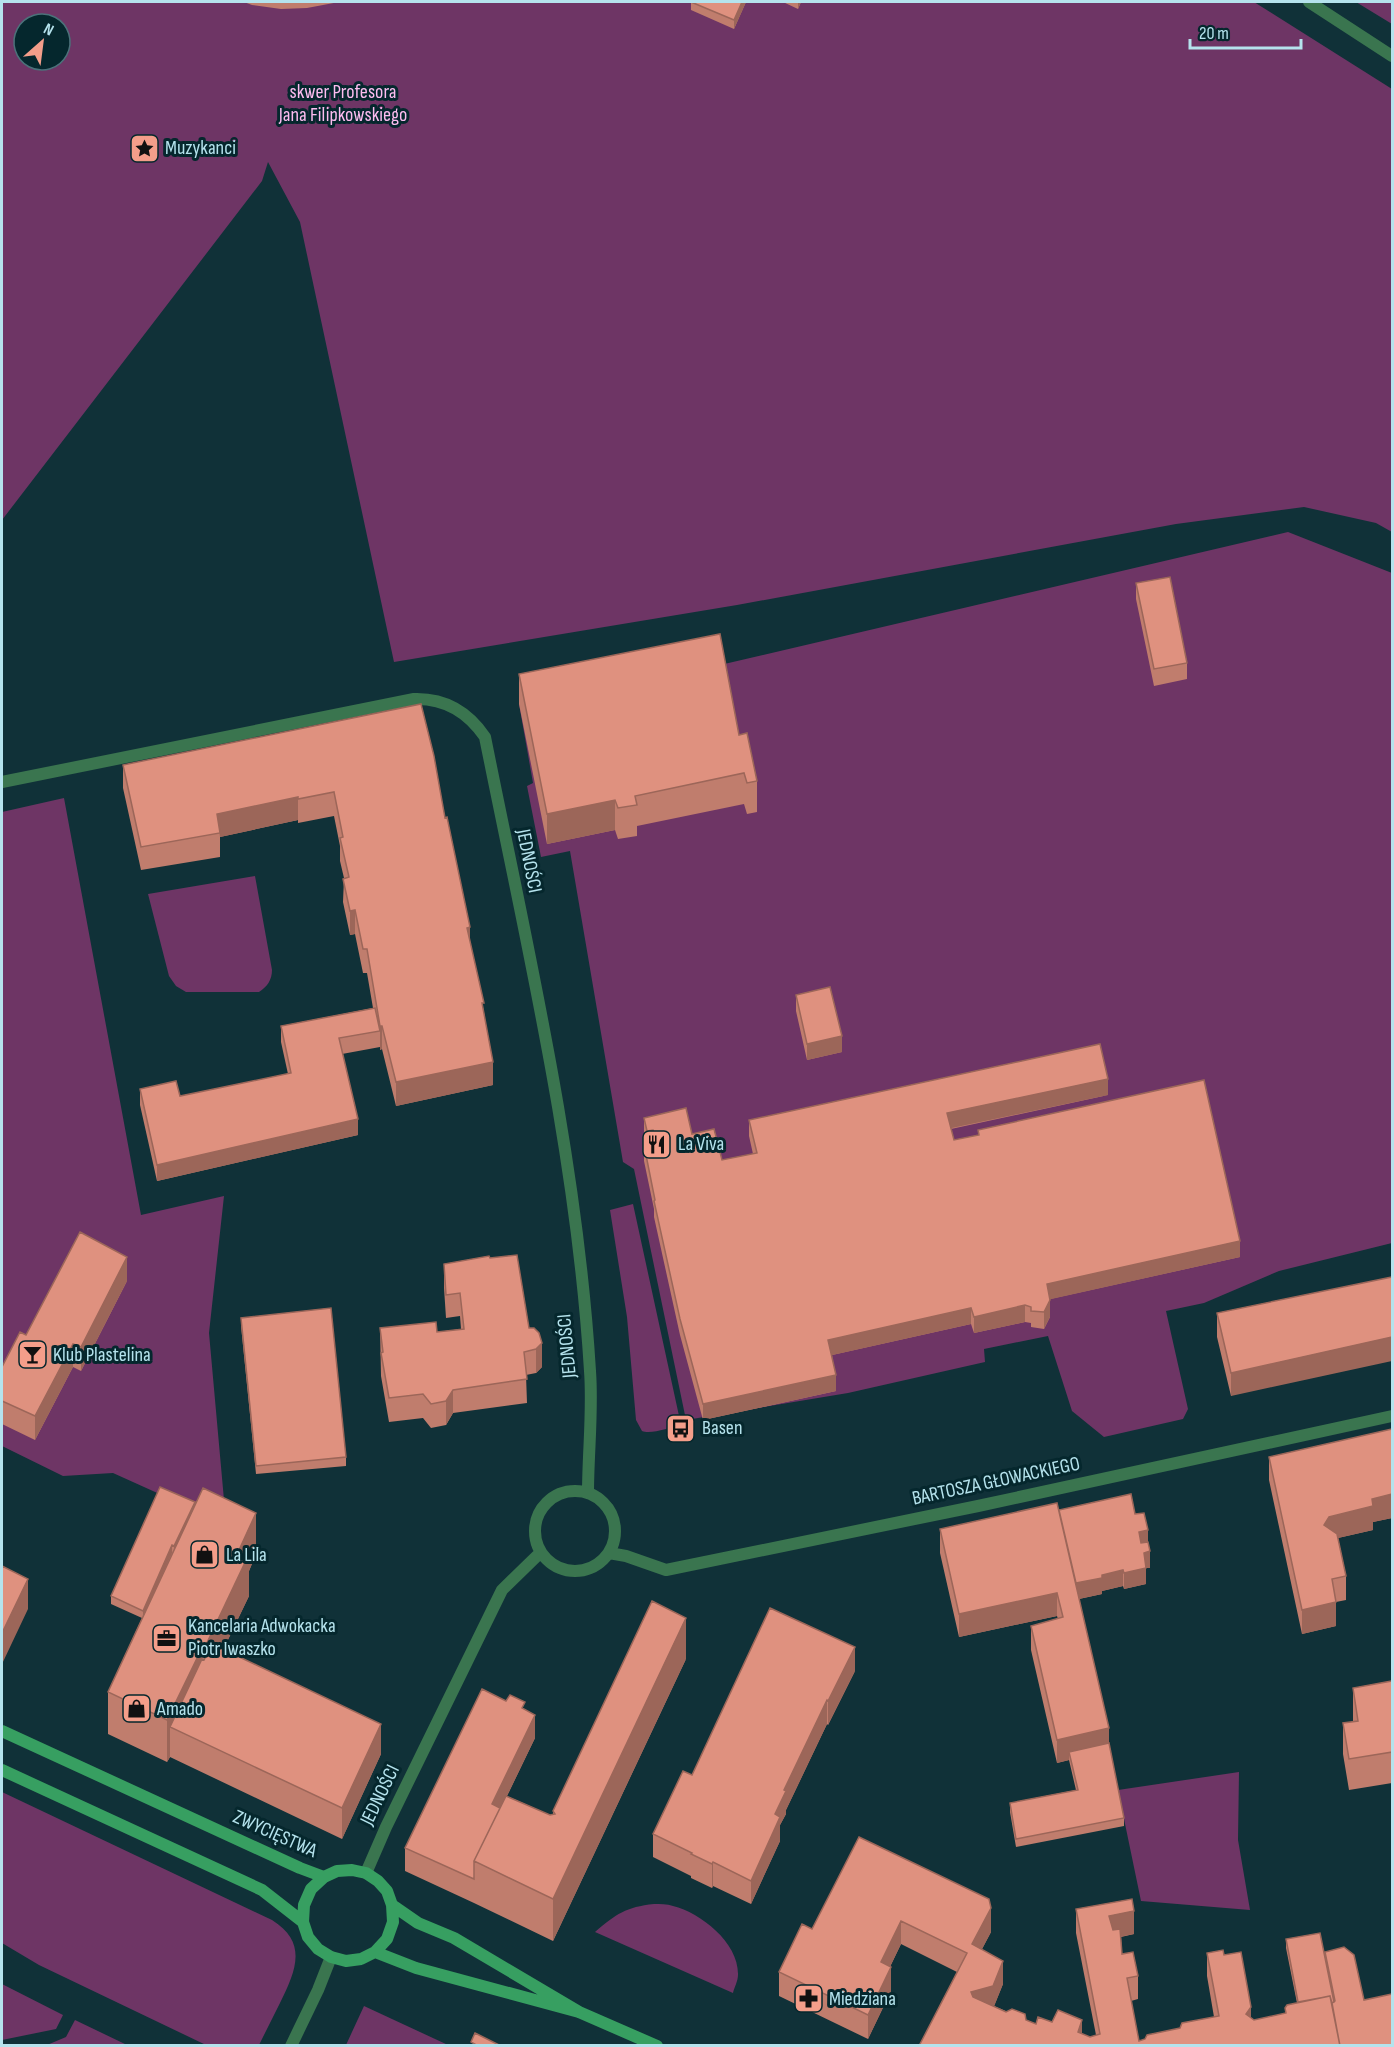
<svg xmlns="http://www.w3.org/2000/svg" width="1394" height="2047" font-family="'Sofia Sans Condensed',sans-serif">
<rect width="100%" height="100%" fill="#103138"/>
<path fill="#6e3565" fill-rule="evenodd" d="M2,2H1254L1392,89V532L1376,523L1304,507L1176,524L737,605L394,662L300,222L268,162L262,181L2,520ZM24,24H60V60H24Z
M1356,2H1392V24Z
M1288,532L1392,573V1243L1279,1271L1204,1303L1166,1311L1188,1409L1183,1419L1104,1437L1072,1411L1048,1336L984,1349L985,1362L848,1393L686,1420L634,1169L623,1162L570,851L541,857L527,786L533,783L519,704L720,665Z
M64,798L141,1215L224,1196L209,1333L224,1500L195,1510L113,1473L63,1476L2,1446V812Z
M255,876L272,970C272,980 267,987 259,992H186L176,986L169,976L148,894Z
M633,1204L681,1425C670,1427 651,1435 642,1431L636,1420L627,1317L610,1210Z
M1239,1772L1238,1840L1250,1910L1141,1901L1118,1790Z
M2,1792L272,1920C309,1943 295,1972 280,2003C273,2017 266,2031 259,2045H206L39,1965L2,1943Z
M654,1904C660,1904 667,1904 673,1906C701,1913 739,1943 738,1975C738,1981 734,1988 733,1993L595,1932C616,1914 626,1907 654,1904Z
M2,1984L63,2015L56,2029L2,2040Z
M364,2006L448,2045H346Z
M75,2020L127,2045H47L66,2037Z"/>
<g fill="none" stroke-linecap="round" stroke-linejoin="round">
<path stroke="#3a754f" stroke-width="12" d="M1309,2L1392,56
M2,782L414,699C445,698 468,712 485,737C527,947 577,1157 590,1371C593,1411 588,1453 588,1493
M535 1531a40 40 0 1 1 80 0a40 40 0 1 1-80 0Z
M609,1553L626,1556L666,1570L978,1506L1392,1416
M366,1873L386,1827L502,1590L541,1552
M291,2046L318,1990L331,1957"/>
<path stroke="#379f61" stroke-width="12" d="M2,1731L300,1868L324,1877
M2,1770L262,1890L303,1922L308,1937L318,1949L331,1957L346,1961L361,1959L375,1952L387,1939L393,1922L392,1905
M303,1922L304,1905L311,1889L324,1877L337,1871L352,1870L366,1873L378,1881L387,1891L392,1905L418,1923L454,1938L579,2012
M375,1952L416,1968L579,2012L657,2046"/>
</g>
<path fill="#c07d6d" d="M244,2H339L307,8L281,9L252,5Z
M691,2H746L734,29L691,10Z
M783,2H801L798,9Z
M1136,583L1187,663V679L1154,686L1136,599Z
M519,674L739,735L757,781V812L747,814L744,804L637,826V836L618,839L615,830L547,844L519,704Z
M421,704L484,1012L493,1085L396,1106L382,1049L380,1050V1047L342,1054L358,1135L157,1181L140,1105V1089L180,1096L288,1074L281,1042V1026L373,1008L367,973H363L355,934L350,935L343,902L344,878L340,861V846L334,816L298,823V820L220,837V857L141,870L123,788V765Z
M796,995L842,1052L807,1060L796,1011Z
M1108,1095L951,1129L954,1140L978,1135V1130L1240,1257L1050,1299V1317L1044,1329L1031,1327V1323L1025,1322L974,1333L971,1324L832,1355L836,1391L703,1420L680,1335L654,1217V1209L644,1161V1145L646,1144L644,1134V1118L692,1134L722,1160L753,1154L749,1136V1120Z
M444,1264L529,1328H534L542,1367L536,1373L526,1375L527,1403L453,1413L446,1425L431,1428L423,1418L389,1422L381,1376L380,1328L437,1332L461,1329L460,1316L446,1318L444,1288Z
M1392,1277L1231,1396L1217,1337V1313Z
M127,1281L81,1371L73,1367L35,1440L2,1424V1367L26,1335Z
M241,1318L346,1457V1466L256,1474L241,1326Z
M1392,1429V1518L1373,1522V1530L1338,1538L1346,1576V1600L1336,1602V1626L1302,1634L1269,1480V1457Z
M195,1506L256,1554L249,1571V1596L223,1650L381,1754L342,1839L170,1757L167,1762L108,1734V1692L142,1618L111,1604V1596Z
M1059,1510L1135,1514L1148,1542L1150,1568H1146V1584L1124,1589L1123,1586L1102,1591V1594L1079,1599L1124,1818V1826L1016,1847L1010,1812V1803L1076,1790L1069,1760L1057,1763L1031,1650V1626L1058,1619L1057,1616L959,1637L940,1553V1529Z
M686,1659L553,1941L474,1903L405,1871V1848L525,1709L535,1738L507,1796L550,1815L553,1814V1811Z
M855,1671L828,1725L827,1724L786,1810V1814L780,1825V1841L751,1904L713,1886L712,1888L691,1878V1876L653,1857V1834L692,1775Z
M1392,1681V1783L1349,1790L1343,1754V1723L1353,1722V1688Z
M991,1908V1932L982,1949L1003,1984L994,2006L1036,2024L1082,2034L1090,2037L1096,2035L1076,1933V1909L1134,1934L1121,1937L1122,1954L1138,1976V1999L1131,2001L1139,2041L1214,2017L1207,1976V1953L1224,1955L1251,2018L1254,2020L1285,2014V2008L1297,2003L1286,1948V1939L1325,1958V1952L1364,2000L1392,2046H919L957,1972L901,1944L890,1967L891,1991L868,2039L779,1996V1972L812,1929Z"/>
<path fill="#9c6659" d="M742,2H746L734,29V20Z
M798,2H801L798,9Z
M298,797V820L220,837L217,814Z
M615,800V830L547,844V814Z
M355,910V934L350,935V911Z
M470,927V951L467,928Z
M380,1026H382V1049L380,1050Z
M842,1036V1052L807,1060V1044Z
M493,1062V1085L396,1106V1082Z
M1108,1079V1095L947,1129V1113Z
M358,1119V1135L157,1181V1165Z
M1240,1241V1257L1047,1300V1284Z
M127,1257V1281L81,1371V1347Z
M1050,1300V1317L1044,1329V1312Z
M1025,1305V1322L974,1333V1317Z
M971,1308V1324L828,1356V1340Z
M1392,1337V1361L1231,1396V1373Z
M542,1343V1367L536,1373V1349Z
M73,1344V1367L35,1440V1416Z
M836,1375V1391L703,1420V1404Z
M453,1390V1413L446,1425V1401Z
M1392,1494V1518L1373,1522V1530L1329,1540L1324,1525L1329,1517L1372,1499Z
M195,1502V1510L174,1554V1546Z
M256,1513V1554L249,1571V1596L204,1690V1649L239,1550Z
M1148,1530V1546L1139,1549V1532Z
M172,1545V1553L143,1619V1611Z
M1150,1551V1568H1146V1584L1124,1589V1573L1144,1553Z
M1123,1570V1586L1102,1591V1594L1074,1600V1583L1102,1575Z
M28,1579V1609L2,1664V1633Z
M1057,1593V1616L959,1637V1614Z
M1336,1602V1626L1302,1634V1610Z
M686,1618V1659L553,1941V1899Z
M855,1647V1671L828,1725V1701Z
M202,1648V1689L170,1727V1757L167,1762V1720Z
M827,1700V1724L786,1810V1814L780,1825V1841L751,1904V1881L775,1814L784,1790Z
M535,1715V1738L492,1827V1804Z
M381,1724V1754L342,1839V1808Z
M1109,1728V1752H1069V1760L1057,1763V1740Z
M713,1862V1886L712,1888V1864Z
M991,1908V1932L972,1968V1944Z
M1134,1911V1934L1109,1939V1916Z
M901,1921V1944L881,1985V1962Z
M1003,1961V1984L993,2009L971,2016V1992Z
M891,1967V1991L868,2039V2015Z
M1251,2007V2031L1246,2014Z
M1082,2020V2044L1078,2032Z"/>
<path fill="#df917f" stroke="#9c6659" stroke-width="1.5" d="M691,2H742L734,20Z
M1170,577L1187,663L1154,669L1136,583Z
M720,634L739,735L747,733L757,781L747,783L744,773L635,796L637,805L618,808L615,800L547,814L519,674Z
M421,704L434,756L445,818L447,817L470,927L467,928L484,1003H482L493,1062L396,1082L382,1026H380L367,949H363L355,910L350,911L343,879L349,877L340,838L343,837L334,792L298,799V797L217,814L220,833L141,847L123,765Z
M830,987L842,1036L807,1044L796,995Z
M375,1008L380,1031L339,1038L358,1119L157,1165L140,1089L176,1081L180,1096L291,1073L281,1026Z
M1100,1044L1108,1079L947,1113L954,1140L979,1135L978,1130L1204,1080L1240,1241L1047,1284L1050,1300L1044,1312L1031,1311V1307L1025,1305L974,1317L971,1308L828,1340L836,1375L703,1404L680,1319L654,1201L655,1200L644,1145L655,1142L653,1130L647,1131L644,1118L686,1108L692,1134L714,1129L722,1160L757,1153L749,1120Z
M80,1232L127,1257L81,1347L73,1344L35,1416L2,1401V1367L20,1332L26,1335Z
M517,1255L529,1328H534L539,1333L542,1343L536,1349L524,1352L527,1379L453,1390L446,1401L431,1404L423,1394L389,1398L381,1353L383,1352L380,1328L436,1322L437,1332L464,1329L460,1293L446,1295L444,1264L489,1256L490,1258Z
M1392,1277V1337L1231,1373L1217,1313Z
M331,1308L346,1457L256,1466L241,1318Z
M1392,1429V1494L1372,1499L1373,1506L1329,1517L1324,1525L1337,1534L1346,1576L1332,1579L1336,1602L1302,1610L1269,1457Z
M160,1487L195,1502L174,1546L172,1545L143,1611L111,1596Z
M203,1488L256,1513L239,1550L249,1554L204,1649L202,1648L167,1720L108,1692Z
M1131,1494L1135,1514L1144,1513L1148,1530L1139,1532L1141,1543L1148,1542L1150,1551L1144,1553L1146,1568L1124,1573L1123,1570L1102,1575V1578L1076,1583L1059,1510Z
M1057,1503L1109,1728L1057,1740L1031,1626L1063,1617L1057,1593L959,1614L940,1529Z
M2,1566L28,1579L2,1633Z
M652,1601L686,1618L553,1899L474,1861L506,1796L550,1815L555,1814L553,1811Z
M770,1608L855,1647L828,1701L827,1700L784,1790L786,1791L775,1814L780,1817L751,1881L713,1862L712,1864L691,1854L692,1853L653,1834L683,1771L692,1775Z
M212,1644L381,1724L342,1808L170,1727L202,1659L204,1660Z
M1392,1681V1752L1349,1759L1343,1723L1358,1721L1353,1688Z
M482,1689L506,1701L510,1695L525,1702L522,1708L535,1715L492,1804L500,1808L474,1861V1879L405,1848Z
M1109,1743L1124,1818L1016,1839L1010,1803L1078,1790L1069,1752Z
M859,1837L989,1899L991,1908L972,1944L1003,1961L993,1986L971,1992L973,1997L1006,2012L1012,2009L1025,2014L1026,2020L1036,2024L1038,2017L1052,2022L1058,2010L1082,2020L1078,2032L1090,2037L1100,2034L1076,1909L1132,1899L1134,1911L1109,1916L1113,1930L1120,1929L1122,1954L1133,1952L1138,1976L1127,1978L1139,2041L1145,2039L1147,2035L1180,2028L1182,2023L1219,2016L1207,1953L1223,1950L1224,1955L1241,1952L1251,2007L1246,2014L1254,2020L1286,2013L1285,2008L1287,2005L1330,1996L1340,2046H919L967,1953L901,1921L881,1962L891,1967L868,2015L779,1972L802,1924L812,1929Z
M1320,1933L1334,2002L1332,2003L1330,1996L1298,2002L1286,1939Z
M1344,1947L1354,1955L1364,2000L1392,1994V2046H1340L1332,2003L1335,2001L1325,1952Z
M475,2033L501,2046H478L471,2042Z"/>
<defs>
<symbol id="sight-square" viewBox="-11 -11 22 22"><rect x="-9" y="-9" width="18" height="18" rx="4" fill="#f49e8a" stroke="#05272d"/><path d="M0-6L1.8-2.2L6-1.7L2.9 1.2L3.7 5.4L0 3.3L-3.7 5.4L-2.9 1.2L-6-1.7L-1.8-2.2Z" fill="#111"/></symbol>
<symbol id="restaurant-square" viewBox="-11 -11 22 22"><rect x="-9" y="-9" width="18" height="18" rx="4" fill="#f49e8a" stroke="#05272d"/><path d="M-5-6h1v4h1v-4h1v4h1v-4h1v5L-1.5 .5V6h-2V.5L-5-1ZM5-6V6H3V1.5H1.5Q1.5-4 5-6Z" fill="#111"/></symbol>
<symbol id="bar-square" viewBox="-11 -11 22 22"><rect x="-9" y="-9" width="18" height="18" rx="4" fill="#f49e8a" stroke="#05272d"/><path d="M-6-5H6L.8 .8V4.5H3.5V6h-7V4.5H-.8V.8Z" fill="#111"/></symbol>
<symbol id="bus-square" viewBox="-11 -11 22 22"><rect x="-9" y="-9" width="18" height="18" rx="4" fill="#f49e8a" stroke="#05272d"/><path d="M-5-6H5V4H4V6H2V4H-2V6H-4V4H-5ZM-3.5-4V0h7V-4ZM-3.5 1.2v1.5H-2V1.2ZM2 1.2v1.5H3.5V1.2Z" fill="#111"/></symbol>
<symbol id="shop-square" viewBox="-11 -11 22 22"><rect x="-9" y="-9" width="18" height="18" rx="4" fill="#f49e8a" stroke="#05272d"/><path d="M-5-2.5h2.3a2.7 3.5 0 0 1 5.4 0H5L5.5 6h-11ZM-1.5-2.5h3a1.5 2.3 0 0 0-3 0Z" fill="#111"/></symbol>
<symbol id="office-square" viewBox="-11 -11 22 22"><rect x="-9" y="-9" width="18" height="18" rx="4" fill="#f49e8a" stroke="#05272d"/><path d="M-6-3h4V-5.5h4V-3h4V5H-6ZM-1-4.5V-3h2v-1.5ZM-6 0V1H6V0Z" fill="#111"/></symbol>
<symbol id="pharmacy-square" viewBox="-11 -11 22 22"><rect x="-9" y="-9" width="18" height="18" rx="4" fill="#f49e8a" stroke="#05272d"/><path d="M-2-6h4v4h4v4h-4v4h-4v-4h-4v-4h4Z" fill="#111"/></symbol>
</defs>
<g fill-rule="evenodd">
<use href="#sight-square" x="128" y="132" width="33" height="33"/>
<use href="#restaurant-square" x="640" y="1128" width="33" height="33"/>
<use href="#bar-square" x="16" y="1338" width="33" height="33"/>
<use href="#bus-square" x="664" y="1412" width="33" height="33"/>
<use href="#shop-square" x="188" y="1538" width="33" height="33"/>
<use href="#office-square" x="150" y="1622" width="33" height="33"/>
<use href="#shop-square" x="120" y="1692" width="33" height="33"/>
<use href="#pharmacy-square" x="792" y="1982" width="33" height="33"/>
</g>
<g text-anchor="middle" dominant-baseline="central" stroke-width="6" stroke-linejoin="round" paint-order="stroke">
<g font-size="20" fill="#fdbcf0" stroke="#05272d">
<text x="343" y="92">skwer Profesora<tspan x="343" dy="23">Jana Filipkowskiego</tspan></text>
</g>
<g font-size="20" fill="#b5e3ed" stroke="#05272d" text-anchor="start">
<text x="165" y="148">Muzykanci</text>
<text x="678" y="1144">La Viva</text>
<text x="53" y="1355">Klub Plastelina</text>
<text x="702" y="1428">Basen</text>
<text x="226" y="1555">La Lila</text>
<text x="188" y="1626">Kancelaria Adwokacka<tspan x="188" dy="23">Piotr Iwaszko</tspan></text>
<text x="157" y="1709">Amado</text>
<text x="829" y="1999">Miedziana</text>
</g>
<g font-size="20" fill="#b5e3ed" stroke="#05272d">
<text transform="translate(529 861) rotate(79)">JEDNOŚCI</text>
<text transform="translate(567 1346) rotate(-95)">JEDNOŚCI</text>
<text transform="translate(996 1481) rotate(-12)">BARTOSZA GŁOWACKIEGO</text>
<text transform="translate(380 1795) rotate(-64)">JEDNOŚCI</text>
<text transform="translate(275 1834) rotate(24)">ZWYCIĘSTWA</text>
</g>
</g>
<rect width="1394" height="2047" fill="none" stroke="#b5e3ed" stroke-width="6"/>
<g transform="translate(42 42) rotate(28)"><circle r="28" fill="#05272d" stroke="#4b727a" stroke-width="1.5"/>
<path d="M0-4.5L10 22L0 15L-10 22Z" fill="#f49e8a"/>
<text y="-9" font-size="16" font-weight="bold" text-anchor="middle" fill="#b5e3ed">N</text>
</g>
<path d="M1190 39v9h111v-9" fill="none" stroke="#b5e3ed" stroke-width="3"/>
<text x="1199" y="39" font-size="18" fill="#b5e3ed" stroke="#05272d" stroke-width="4.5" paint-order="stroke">20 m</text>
</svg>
